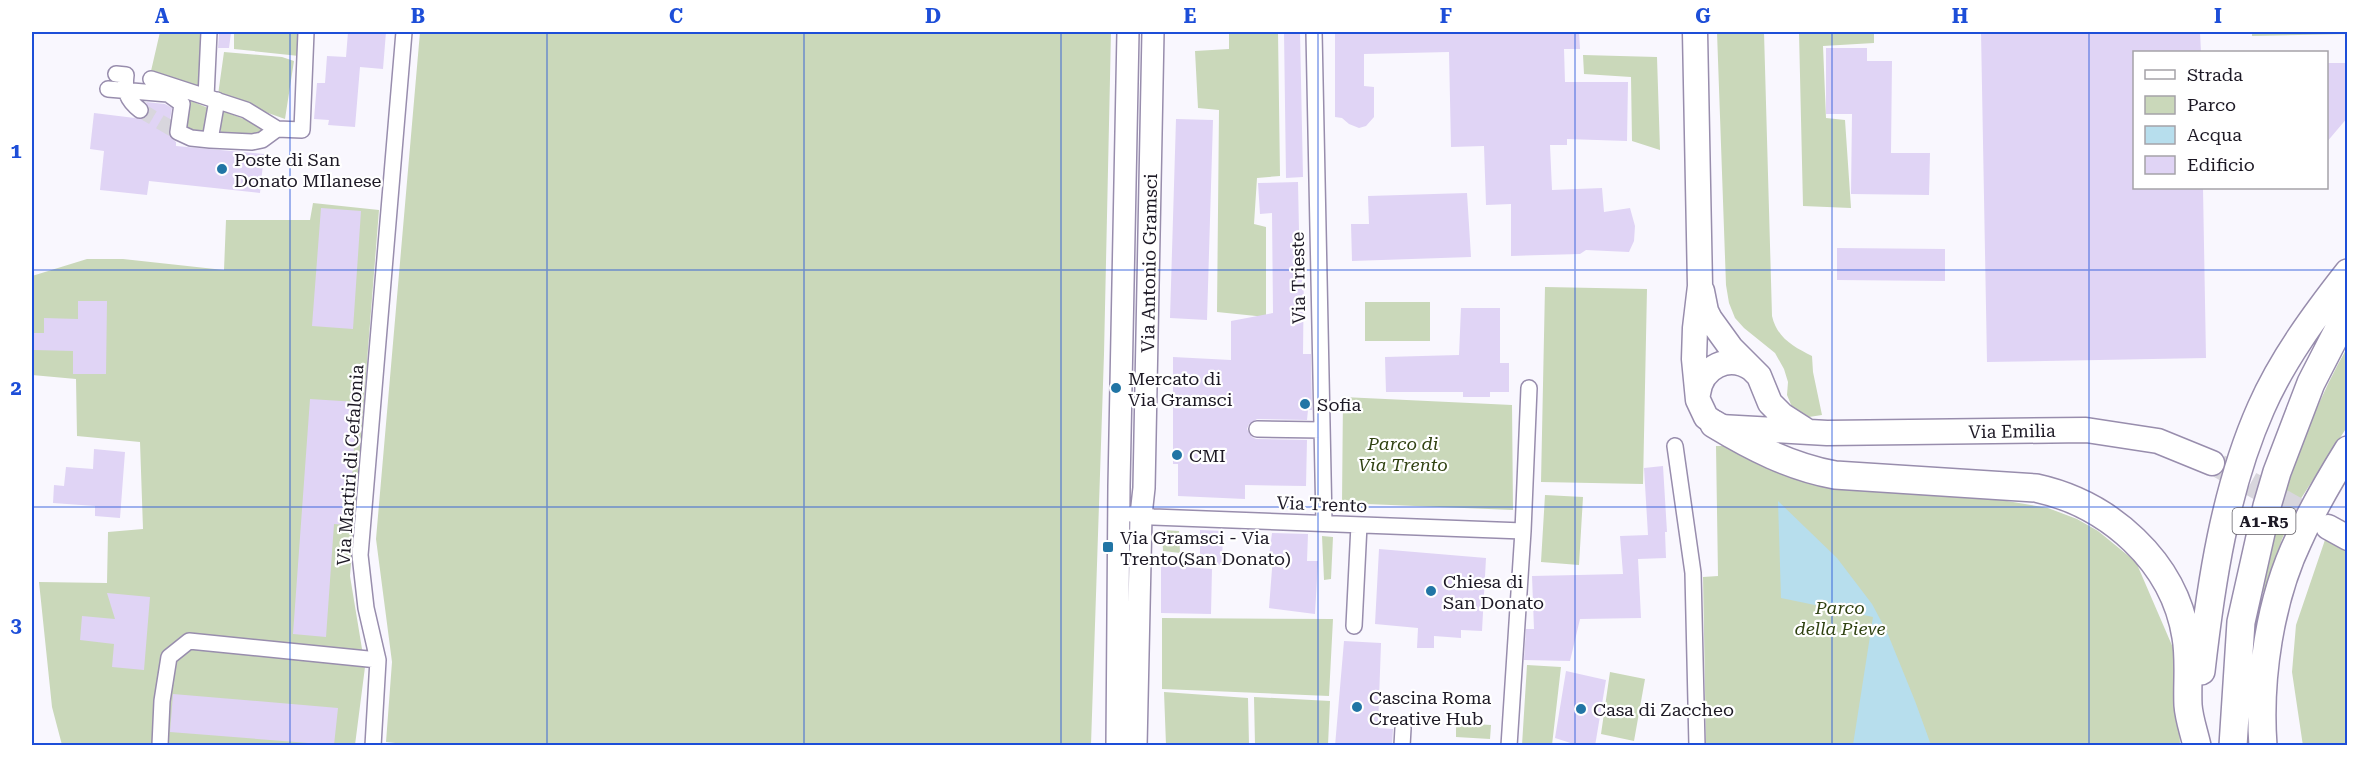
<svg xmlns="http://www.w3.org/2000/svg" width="2379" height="777" font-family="'Roboto Serif',serif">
<rect width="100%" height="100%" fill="#f9f7fe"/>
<path fill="#cad8ba" d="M160,32H204L200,87L151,71Z
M234,32H297L299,56L234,49Z
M420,32H1111L1104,354L1091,745L423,746L386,742L392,662L376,539Z
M1229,32H1278L1280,176L1257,178L1254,224L1266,227V317L1217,312L1219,110L1198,108L1195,51L1229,49Z
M1717,32H1764L1772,316C1777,338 1794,347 1812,356L1813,372L1822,415L1809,417L1792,407L1787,395L1788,382L1784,369L1775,353L1744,328L1735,318L1729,303L1726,285Z
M1799,32H1874V43L1823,46L1826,118L1845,120L1851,208L1803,206Z
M2252,32H2347L2348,34L2252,36Z
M224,52L282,57L294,61L285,119L218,95Z
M1583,55L1657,57L1660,150L1632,141L1631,77L1584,74Z
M182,97L208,108L205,132L184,130Z
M221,110L264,127L256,139L221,136Z
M313,203L379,210L350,576L365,667L355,745H62L52,707L39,582L107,583L108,532L143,529L140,442L77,436L76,379L32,375V276L87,259H123L224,270L226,220H310Z
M1545,287L1647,289L1643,484L1541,482Z
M1365,302H1430V341H1365Z
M2347,348V427L2300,500L2282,539L2265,592L2259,591C2279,507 2304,423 2347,348Z
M1343,397L1512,405L1513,510L1342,503Z
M1716,446H1724L1734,451L1908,492L2001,500L2048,508L2077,519L2098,531L2136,562L2177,657L2180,745H1706L1703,577L1718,576Z
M1545,495L1583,497L1579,565L1541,562Z
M1162,530L1179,531L1180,553L1163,551Z
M2327,534L2347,548V745L2303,746L2292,672L2296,625Z
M1322,536L1333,537L1331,579L1324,580Z
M1162,618L1333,619L1329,696L1162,689Z
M1527,665L1561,667L1552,745H1522Z
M1610,672L1645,679L1634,741L1601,734Z
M1164,692L1248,698L1249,745H1166Z
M1254,697L1330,701L1328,745H1255Z
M1460,723L1491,725L1490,739L1456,737V725Z"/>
<path fill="#b7deed" d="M1778,501L1837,558L1872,604L1887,632L1915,701L1931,745H1853L1873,617L1781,598Z"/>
<path fill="#e0d4f5" d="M348,32H386L383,69L360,67L355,127L328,125L329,120L314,119L317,83H325L327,56L346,57Z
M1284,32H1300L1303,177L1286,178Z
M1335,32H1579L1580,49H1564L1565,82H1628L1627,141L1567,139V145H1550L1552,190L1602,188L1604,212L1630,208L1635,226L1634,241L1629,252L1586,250L1580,254L1511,256V204L1486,205L1484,146L1451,147L1449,52L1364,54V86L1374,87V117L1366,126L1359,128L1349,124L1342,118L1335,117Z
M1981,32H2200L2201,52H2134V188H2203L2206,358L1987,362Z
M219,33H231L229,48H218Z
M1826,48H1867V61H1892L1891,153H1930L1929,195L1851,194L1852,114H1826Z
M2326,63H2348V117L2326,143Z
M146,102L165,104L172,108L168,131L170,137L176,142V146L264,154L260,193L149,181L147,195L100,190L104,151L90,149L94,113L143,119L150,111Z
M1176,119L1213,120L1207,320L1170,318Z
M1298,182L1299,231H1301V262L1304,263L1303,354H1311L1312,410H1308L1307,420L1257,419L1249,424L1247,429L1252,437L1256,439L1307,440L1306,486L1245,485V499L1178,496V464H1173V357L1231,360V321L1273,313L1272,213L1260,214L1258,183Z
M1467,193L1471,257L1352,261L1351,224H1369L1368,196Z
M321,208L361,211L353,329L312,326Z
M1837,248L1945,249V281L1837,280Z
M78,301H107L106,374H73V351L34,350V333H44V318L78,319Z
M1461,308H1500V363H1509V392H1490V397H1463V392H1386L1385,357L1459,355Z
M310,399L357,402L349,525L334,524L326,637L293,634Z
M94,449L125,452L120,518L95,516V506L53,503L54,485L64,486L66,467L93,469Z
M1663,466L1667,532H1665L1666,558L1638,559L1641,618L1580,619L1570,661L1524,660L1526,629H1534L1532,576L1623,574L1620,536L1648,535L1644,468Z
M1200,530L1223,531L1222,565L1200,564Z
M1272,533L1308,534L1307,561H1318L1315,614L1269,608L1273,556H1269Z
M1379,549L1486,558L1482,631L1461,630V638L1434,636V648H1417L1418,628L1375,624Z
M1161,565L1212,569L1211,614L1161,613Z
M107,593L150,597L144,670L112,667L114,644L80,640L82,616L115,619Z
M1344,641L1381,643L1378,728L1393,729L1392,746H1335Z
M1566,671L1606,680L1595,746H1580L1555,738Z
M173,694L338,708L334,745L170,732Z"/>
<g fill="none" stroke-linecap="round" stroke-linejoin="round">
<path stroke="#d8d6dd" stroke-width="15" stroke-dasharray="15 8" stroke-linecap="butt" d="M140,110L174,130"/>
<path stroke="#d8d6dd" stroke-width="24" stroke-dasharray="24 12" stroke-linecap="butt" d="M2219,466L2325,525"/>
<defs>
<path id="street" d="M1314,32L1324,523
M116,74L126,75C124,91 127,100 140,110
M151,79L246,110L277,129
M108,89L168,94L182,104L178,132L191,138L210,140
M206,97L209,32
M217,100L210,140L252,142L262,140L277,129L302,130L306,32
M1257,429L1322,430
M1675,446L1693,573L1697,746
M1131,514L1153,517L1523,531
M1354,626L1359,525
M160,745L162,701L169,657L189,641L378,660
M373,746L378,660L366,608L360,555L404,32
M1402,746L1403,728
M1509,746L1523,531L1529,388"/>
<path id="secondary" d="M1117,746L1119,486L1128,32
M1136,746L1141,515L1144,488L1153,32"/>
<path id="primary" d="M1695,32L1700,286L1695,328L1694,359L1698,400L1706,417L1720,427L1827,433L2086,430L2158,441L2212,463
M1702,291L1706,311L1710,319L1731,348L1759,376L1770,403L1782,415L1807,431
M1698,394C1701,367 1729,353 1752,369
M2328,527L2348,538"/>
<path id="highway" d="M1714,424C1752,447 1791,467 1835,475L2036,488C2109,504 2174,561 2186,637C2190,659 2187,683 2188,705C2189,719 2194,732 2197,746
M2201,671C2211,583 2225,489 2261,408C2282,360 2315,315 2348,273
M2233,746L2241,622L2267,506L2277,472L2311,383L2348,311
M2263,746C2258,679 2270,599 2299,539C2313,508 2330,479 2348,450"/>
</defs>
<use href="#street" stroke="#988dad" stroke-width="18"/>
<use href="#secondary" stroke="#988dad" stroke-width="24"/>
<use href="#primary" stroke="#988dad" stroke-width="27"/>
<use href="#highway" stroke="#988dad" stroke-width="30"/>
<use href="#street" stroke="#fff" stroke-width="15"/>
<use href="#secondary" stroke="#fff" stroke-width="21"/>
<use href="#primary" stroke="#fff" stroke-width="24"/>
<use href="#highway" stroke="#fff" stroke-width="27"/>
</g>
<path fill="none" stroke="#1d4ed8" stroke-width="1.5" stroke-opacity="0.55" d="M290,32V746M547,32V746M804,32V746M1061,32V746M1318,32V746M1575,32V746M1832,32V746M2089,32V746M32,270H2348M32,507H2348"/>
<g fill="#2175a5" stroke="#fff" stroke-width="2">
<circle cx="222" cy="169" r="6"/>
<circle cx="1116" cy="388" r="6"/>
<circle cx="1305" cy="404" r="6"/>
<circle cx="1177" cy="455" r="6"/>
<rect x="1102" y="541" width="12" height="12" rx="3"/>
<circle cx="1431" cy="591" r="6"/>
<circle cx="1357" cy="707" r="6"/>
<circle cx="1581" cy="709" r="6"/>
</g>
<g text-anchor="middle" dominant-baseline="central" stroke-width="4.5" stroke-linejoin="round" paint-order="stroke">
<rect fill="#fff" stroke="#615e66" stroke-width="1.5" x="2232.5" y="508" width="63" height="26" rx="4.5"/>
<g font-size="16" font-weight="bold" fill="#1d1925">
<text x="2264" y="521">A1-R5</text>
</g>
<g font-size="18" fill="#1d1925" stroke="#fff" text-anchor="start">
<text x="234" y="159">Poste di San<tspan x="234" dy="21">Donato MIlanese</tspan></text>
<text x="1128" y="378">Mercato di<tspan x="1128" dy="21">Via Gramsci</tspan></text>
<text x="1317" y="404">Sofia</text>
<text x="1189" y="455">CMI</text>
<text x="1120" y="537">Via Gramsci - Via<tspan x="1120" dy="21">Trento(San Donato)</tspan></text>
<text x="1443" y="581">Chiesa di<tspan x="1443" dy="21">San Donato</tspan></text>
<text x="1369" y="697">Cascina Roma<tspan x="1369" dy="21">Creative Hub</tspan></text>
<text x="1593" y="709">Casa di Zaccheo</text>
</g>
<g font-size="18" fill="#1d1925" stroke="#fff">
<text transform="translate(1149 263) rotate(-89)">Via Antonio Gramsci</text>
<text transform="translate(1298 278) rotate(-91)">Via Trieste</text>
<text transform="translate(2012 431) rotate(-1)">Via Emilia</text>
<text transform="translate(350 465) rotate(-86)">Via Martiri di Cefalonia</text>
<text transform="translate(1322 504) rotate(2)">Via Trento</text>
</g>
<g font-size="18" font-style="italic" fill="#304212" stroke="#fff">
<text x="1403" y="443">Parco di<tspan x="1403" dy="21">Via Trento</tspan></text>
<text x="1840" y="607">Parco<tspan x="1840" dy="21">della Pieve</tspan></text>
</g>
</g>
<rect width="2379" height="777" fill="none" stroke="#ffffff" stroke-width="66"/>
<rect x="2133" y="51" width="195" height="138" fill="#ffffff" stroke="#a5a3a8" stroke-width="1.5"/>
<rect x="2145" y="70" width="30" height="9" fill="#ffffff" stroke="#a5a3a8" stroke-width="1.5"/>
<text x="2187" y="81" font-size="18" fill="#1d1925">Strada</text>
<rect x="2145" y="96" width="30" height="18" fill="#cad8ba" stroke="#a5a3a8" stroke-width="1.5"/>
<text x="2187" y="111" font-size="18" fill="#1d1925">Parco</text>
<rect x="2145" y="126" width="30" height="18" fill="#b7deed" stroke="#a5a3a8" stroke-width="1.5"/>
<text x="2187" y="141" font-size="18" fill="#1d1925">Acqua</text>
<rect x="2145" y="156" width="30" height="18" fill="#e0d4f5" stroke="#a5a3a8" stroke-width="1.5"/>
<text x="2187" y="171" font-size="18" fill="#1d1925">Edificio</text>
<rect x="33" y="33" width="2313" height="711" fill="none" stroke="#1d4ed8" stroke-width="2"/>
<g font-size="20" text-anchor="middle" font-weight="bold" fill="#1d4ed8">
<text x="162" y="23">A</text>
<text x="418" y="23">B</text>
<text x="676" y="23">C</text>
<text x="933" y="23">D</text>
<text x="1190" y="23">E</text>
<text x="1446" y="23">F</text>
<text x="1703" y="23">G</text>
<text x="1960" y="23">H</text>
<text x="2218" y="23">I</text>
<text x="16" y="158">1</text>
<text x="16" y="395">2</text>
<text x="16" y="632">3</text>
</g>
</svg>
